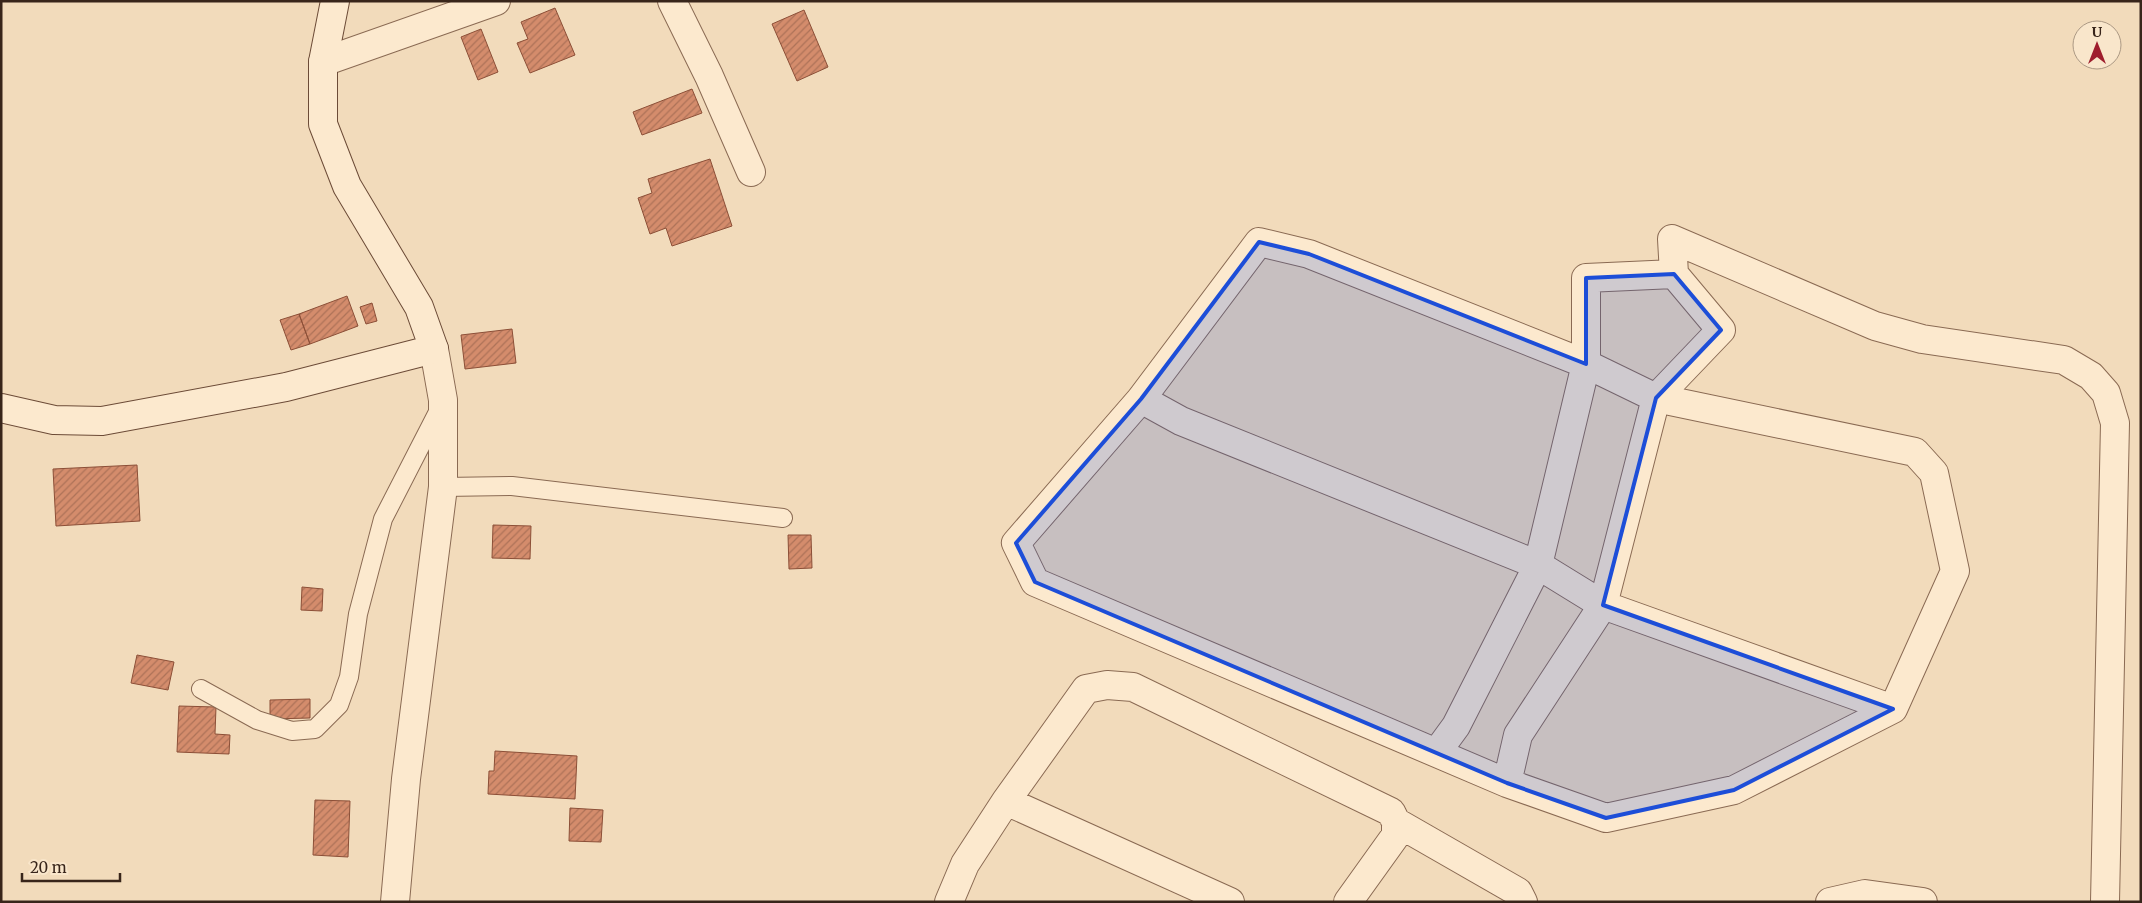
<svg xmlns="http://www.w3.org/2000/svg" width="2142" height="903" font-family="Merriweather,serif">
<defs>
<pattern id="building-hatch" width="6" height="6" patternUnits="userSpaceOnUse" patternTransform="scale(1.25)"><rect width="6" height="6" fill="#d48c6c"/><path d="M-1 1l2-2M0 6l6-6M5 7l2-2" fill="none" stroke="#ad7258"/></pattern>
</defs>
<rect width="100%" height="100%" fill="#f2dbbb"/>
<path fill="url(#building-hatch)" stroke="#8c4f37" d="M555,8L575,55L530,73L517,43L528,39L521,22Z
M804,10L828,67L797,81L772,24Z
M481,29L498,72L478,80L461,37Z
M692,89L702,113L642,135L633,112Z
M710,159L732,226L672,246L666,228L650,234L638,198L652,193L648,179Z
M347,296L358,326L310,344L299,314Z
M372,303L377,321L366,324L360,307Z
M299,314L310,344L291,350L280,320Z
M512,329L516,363L465,369L461,335Z
M137,465L140,521L56,526L53,469Z
M493,525L531,526L530,559L492,558Z
M788,535H811L812,568L789,569Z
M302,587L323,589L322,611L301,610Z
M137,655L174,662L168,690L131,683Z
M310,699V718L270,719V700Z
M179,706L216,707L215,734L230,735L229,754L177,752Z
M495,751L577,756L575,799L488,794L489,771H494Z
M315,800L350,801L348,857L313,855Z
M570,808L603,810L601,842L569,841Z"/>
<g fill="none" stroke-linecap="round" stroke-linejoin="round">
<defs>
<path id="lane" d="M443,487L512,486L783,518
M201,689L257,720L292,731L315,729L339,705L349,677L358,614L383,519L440,408"/>
<path id="street" d="M672,1L709,76L751,172
M323,62L496,1
M1259,242L1309,254L1586,364L1656,398L1915,452L1934,473L1955,571L1893,709L1734,790L1606,818L1507,783L1035,582L1016,543L1141,399Z
M1141,399L1181,421L1538,565L1603,605L1893,709
M1437,752L1456,726L1538,565L1586,364V278L1674,274
M1507,783L1518,735L1603,605L1656,398L1721,330L1674,274L1672,239L1875,326L1922,339L2064,360L2091,376L2106,393L2115,423L2105,902
M1006,801L1230,902
M1396,822L1518,892L1523,902
M395,902L406,779L443,487V400L434,349
M949,902L965,864L1006,801L1086,689L1107,685L1133,687L1391,812L1396,822V835L1348,902
M1830,902L1865,894L1923,902"/>
<path id="secondary" d="M1,408L54,420L102,421L286,387L434,349L419,307L347,186L323,124V62L335,1"/>
</defs>
<use href="#lane" stroke="#8a6a53" stroke-width="20"/>
<use href="#street" stroke="#8a6a53" stroke-width="30"/>
<use href="#secondary" stroke="#6c4b37" stroke-width="30"/>
<use href="#lane" stroke="#fce9ce" stroke-width="18"/>
<use href="#street" stroke="#fce9ce" stroke-width="28"/>
<use href="#secondary" stroke="#fce9ce" stroke-width="28"/>
</g>
<path fill="#1d4ed8" fill-opacity="0.2" stroke="#1d4ed8" stroke-width="4" stroke-linejoin="round" d="M1259,242L1309,254L1586,364V278L1674,274L1721,330L1656,398L1603,605L1893,709L1734,790L1606,818L1507,783L1035,582L1016,543L1141,399Z"/>
<rect width="2142" height="903" fill="none" stroke="#38251a" stroke-width="5"/>
<g transform="translate(2097 45)"><circle r="24" fill="#f9e6cb" stroke="#ac9984"/>
<path d="M0-4L9 19L0 12L-9 19Z" fill="#9f1d2d"/>
<text y="-8" font-size="14" font-weight="bold" text-anchor="middle" fill="#38251a">U</text>
</g>
<path d="M22 873v8h98v-8" fill="none" stroke="#38251a" stroke-width="2.5"/>
<text x="30" y="873" font-size="15" fill="#38251a" stroke="#f9e6cb" stroke-width="4" paint-order="stroke">20 m</text>
</svg>
